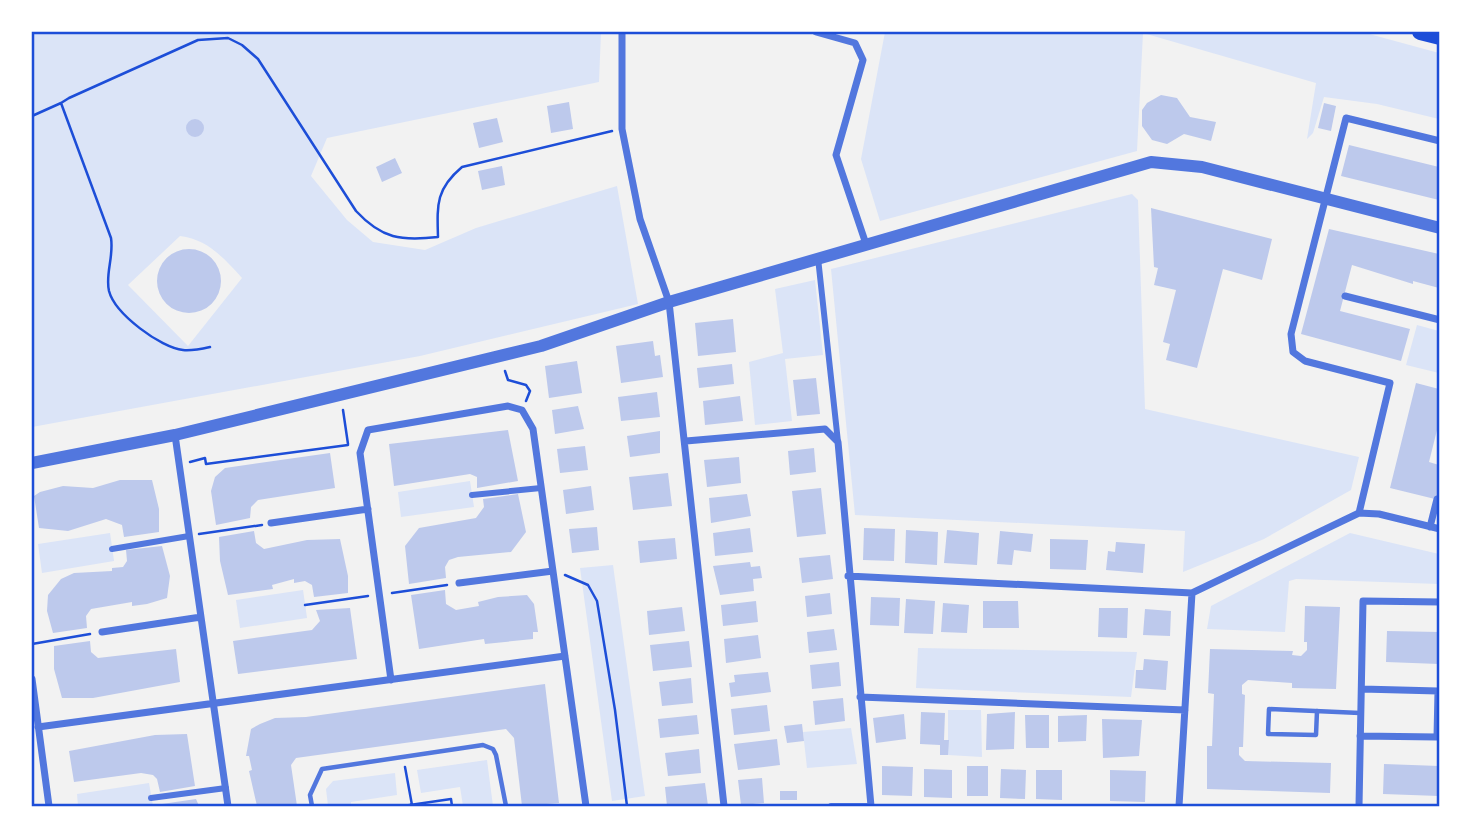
<svg xmlns="http://www.w3.org/2000/svg" width="1471" height="838" font-family="Cabin,sans-serif">
<rect width="100%" height="100%" fill="#f2f2f2"/>
<path fill="#dbe4f7" fill-rule="evenodd" d="M32,32H601L599,82L327,138L311,176L347,220L373,242L425,250L476,228L617,186L638,304L420,356L32,427ZM180,236C207,239 224,258 242,278L188,346L128,285Z
M885,32H1362L1439,53V119L1377,104L1324,97L1313,133L1307,139L1316,83L1143,33L1137,151L880,221L861,159Z
M1132,194L1138,200L1145,409L1359,457L1351,490L1264,539L1183,572L1185,531L855,515L831,269Z
M815,280L823,355L785,359L792,421L755,425L749,362L783,353L775,289Z
M1417,325L1439,331V373L1406,365Z
M470,481L474,507L401,517L398,492Z
M110,533L114,561L42,573L38,544Z
M1350,533L1439,554V584L1296,579L1289,581L1285,632L1207,629L1211,606Z
M613,565L645,796L612,801L580,568Z
M303,590L307,618L240,628L236,600Z
M918,648L1137,652L1131,697L916,688Z
M948,710H981L982,757L948,755Z
M851,728L857,764L807,768L803,732Z
M487,760L493,806H463L460,787L421,793L417,770Z
M395,773L397,795L351,802V806H328L326,789L333,781Z
M149,783L153,806H78L77,794Z"/>
<path fill="#bdc9ec" d="M1161,95L1177,98L1190,117L1216,122L1211,141L1184,134L1167,144L1152,140L1142,126V110L1147,103Z
M569,102L573,129L551,133L547,106Z
M1324,103L1336,106L1331,131L1318,128Z
M497,118L503,142L479,148L473,123Z
M186 128a9 9 0 1 1 18 0a9 9 0 1 1-18 0Z
M1349,145L1439,167V200L1341,176Z
M395,158L402,173L382,182L376,167Z
M502,166L505,185L482,190L478,171Z
M1151,208L1272,239L1262,280L1223,269L1197,368L1166,360L1170,344L1163,342L1176,290L1154,285L1158,268L1154,267Z
M1329,229L1439,254V288L1413,281V284L1352,265L1340,311L1410,329L1401,361L1301,334Z
M157 281a32 32 0 1 1 64 0a32 32 0 1 1-64 0Z
M733,319L736,352L698,356L695,323Z
M653,341L655,356L660,355L663,377L621,383L616,346Z
M577,361L582,393L549,398L545,366Z
M732,364L734,384L699,388L697,368Z
M816,378L820,414L797,416L793,380Z
M1416,383L1439,389V422L1429,462L1439,465V500L1390,488Z
M657,392L660,417L621,421L618,397Z
M740,396L743,421L705,425L703,401Z
M578,406L584,429L555,434L552,410Z
M508,430L518,481L477,488V477L470,474L394,486L389,444Z
M660,431V453L630,457L627,436Z
M585,446L588,470L560,473L557,449Z
M814,448L816,472L790,475L788,451Z
M330,453L335,488L258,500L251,507L250,518L216,525L211,491L215,477L225,468Z
M739,457L741,483L707,487L704,460Z
M668,473L672,506L633,510L629,477Z
M120,480H152L159,509V532L124,537L122,525L106,519L68,531L39,528L34,496L40,492L63,486L93,488Z
M591,486L594,510L566,514L563,490Z
M821,488L826,534L797,537L792,491Z
M518,494L526,532L511,552L458,557L449,560L445,567L446,578L409,584L405,546L419,528L476,518L484,507L483,499Z
M747,494L751,516L711,523L709,498Z
M597,527L599,550L572,553L569,529Z
M750,528L753,552L715,556L713,533Z
M864,528L895,529L894,561L863,560Z
M906,530L938,532L937,565L905,563Z
M947,530L979,533L977,565L944,563Z
M254,531L256,543L264,549L307,540L340,539L348,576V593L314,597L312,585L305,581L294,583V579L272,585L273,589L228,595L220,561L219,537Z
M1000,531L1033,534L1031,552L1014,550L1012,565L997,564Z
M675,538L677,559L640,563L638,541Z
M1050,539L1088,540L1086,570L1050,569Z
M1116,542L1145,544L1143,573L1106,570L1108,551L1115,552Z
M162,546L170,576L167,598L147,604L132,606V602L91,609L86,616L87,628L53,633L47,611L48,595L61,579L74,573L112,571V568L123,567L127,561L126,550Z
M830,555L833,579L802,583L799,558Z
M750,562L751,567L760,566L762,578L753,579L754,591L720,595L713,566Z
M445,590L446,604L456,610L479,606L478,602L498,597L527,595L534,604L538,632H533V639L485,644L484,639L419,649L411,595Z
M830,593L832,614L807,617L805,596Z
M871,597L900,598L899,626L870,625Z
M906,599L935,601L933,634L904,633Z
M756,601L758,622L723,626L721,605Z
M983,601H1018L1019,628H983Z
M943,603L969,605L967,633L941,632Z
M1305,606L1340,607L1336,689L1292,688V683L1248,680L1242,685V694L1245,695L1243,747H1239V755L1245,761L1331,763L1330,793L1207,789V746H1212L1214,694L1208,693L1210,649L1293,651L1292,655L1301,656L1307,650V642H1304Z
M682,607L685,631L649,635L647,611Z
M350,608L357,659L238,674L233,641L312,630L320,621L316,610Z
M1099,608H1128L1127,638L1098,637Z
M1145,609L1171,611L1170,636L1143,635Z
M834,629L837,650L809,653L807,632Z
M1387,631L1439,632V664L1386,662Z
M758,635L761,658L726,663L724,639Z
M90,641L91,652L98,658L176,649L180,682L93,698H62L54,669V646Z
M689,641L692,667L653,671L650,645Z
M1144,659L1168,661L1166,690L1135,688L1136,670H1143Z
M839,662L841,686L812,689L810,665Z
M768,672L771,692L731,697L729,683L735,682L734,675Z
M691,678L693,703L662,706L659,682Z
M545,684L559,803L522,806L514,738L506,729L296,758L291,765L297,806H257L249,771L252,770L249,756H246L251,729L260,724L275,718L306,717Z
M843,698L845,721L815,725L813,701Z
M767,705L770,731L734,735L731,709Z
M921,712L945,713L944,740H949L948,755H940V745L920,744Z
M1015,712L1014,749L986,750L987,714Z
M904,714L906,739L876,743L873,718Z
M697,715L699,734L660,738L658,719Z
M1025,715H1049V748H1026Z
M1087,715L1086,741L1058,742V716Z
M1102,719L1142,720L1139,756L1103,758Z
M802,724L804,741L787,743L784,726Z
M187,734L195,786L160,792L157,779L153,775L141,773L74,782L69,751L155,735Z
M777,739L780,765L738,770L734,744Z
M699,749L701,773L668,776L665,753Z
M1384,764L1439,766V796L1383,794Z
M882,766L913,767L912,796L882,795Z
M967,766H988V796H967Z
M924,769L952,770V798L924,797Z
M1001,769L1026,770L1025,799L1000,798Z
M1036,770H1062V800L1036,799Z
M1110,770L1146,771L1145,802L1110,801Z
M762,778L764,803L741,805L738,780Z
M705,783L708,806H667L665,787Z
M780,791H797V800H780Z
M196,799L199,806H162V804Z"/>
<g fill="none" stroke-linecap="round" stroke-linejoin="round">
<path stroke="#1d4ed8" stroke-width="2.5" d="M32,116L61,103
M210,347C201,349 192,351 183,350C161,348 115,314 109,291C105,274 114,257 111,238L61,103L69,98L198,40L228,38L242,45L258,59L356,211C382,239 401,241 438,237C437,204 436,189 462,167L612,131
M505,371L508,380L526,385L530,391L526,401
M343,410L348,444
M190,462L205,458L206,464L348,445
M199,534L262,525
M565,575L588,585L597,601L615,710L627,806
M392,593L447,585
M305,605L368,596
M32,644L90,634
M405,767L412,805
M403,806L451,799L452,806"/>
<path stroke="#5277de" stroke-width="4.5" d="M1317,711L1316,735L1268,734L1269,709L1360,713
M312,806L310,795L322,769L483,745L493,749L496,755L506,806"/>
<path stroke="#5277de" stroke-width="6" d="M818,258L838,442
M472,495L541,488
M112,549L189,536
M151,798L226,788
M831,806H871"/>
<path stroke="#5277de" stroke-width="7" d="M622,32V129L640,219L669,302L724,806
M816,32L855,43L863,60L836,155L866,244
M1345,296L1440,320
M175,435L228,806
M686,441L825,429L838,442L871,806
M1359,513L1390,383L1305,361L1293,352L1291,334L1346,118L1440,141
M271,523L368,509
M1430,527L1437,499
M848,576L1192,593L1359,513L1379,514L1440,529
M459,583L553,571
M102,632L201,617
M32,679L49,806
M391,680L360,453L368,430L508,406L522,410L533,429L586,806
M860,697L1185,710
M38,727L565,656
M1360,736L1437,737L1438,691L1362,689
M1179,806L1192,593
M1359,806L1363,601L1440,602"/>
<path stroke="#5277de" stroke-width="12" d="M32,463L175,435L541,346L669,302L1151,162L1202,167L1440,228"/>
<path stroke="#1d4ed8" stroke-width="16" d="M1420,32L1440,37"/>
</g>
<rect width="1471" height="838" fill="none" stroke="#ffffff" stroke-width="66"/>
<rect x="33" y="33" width="1405" height="772" fill="none" stroke="#1d4ed8" stroke-width="2.5"/>
</svg>
